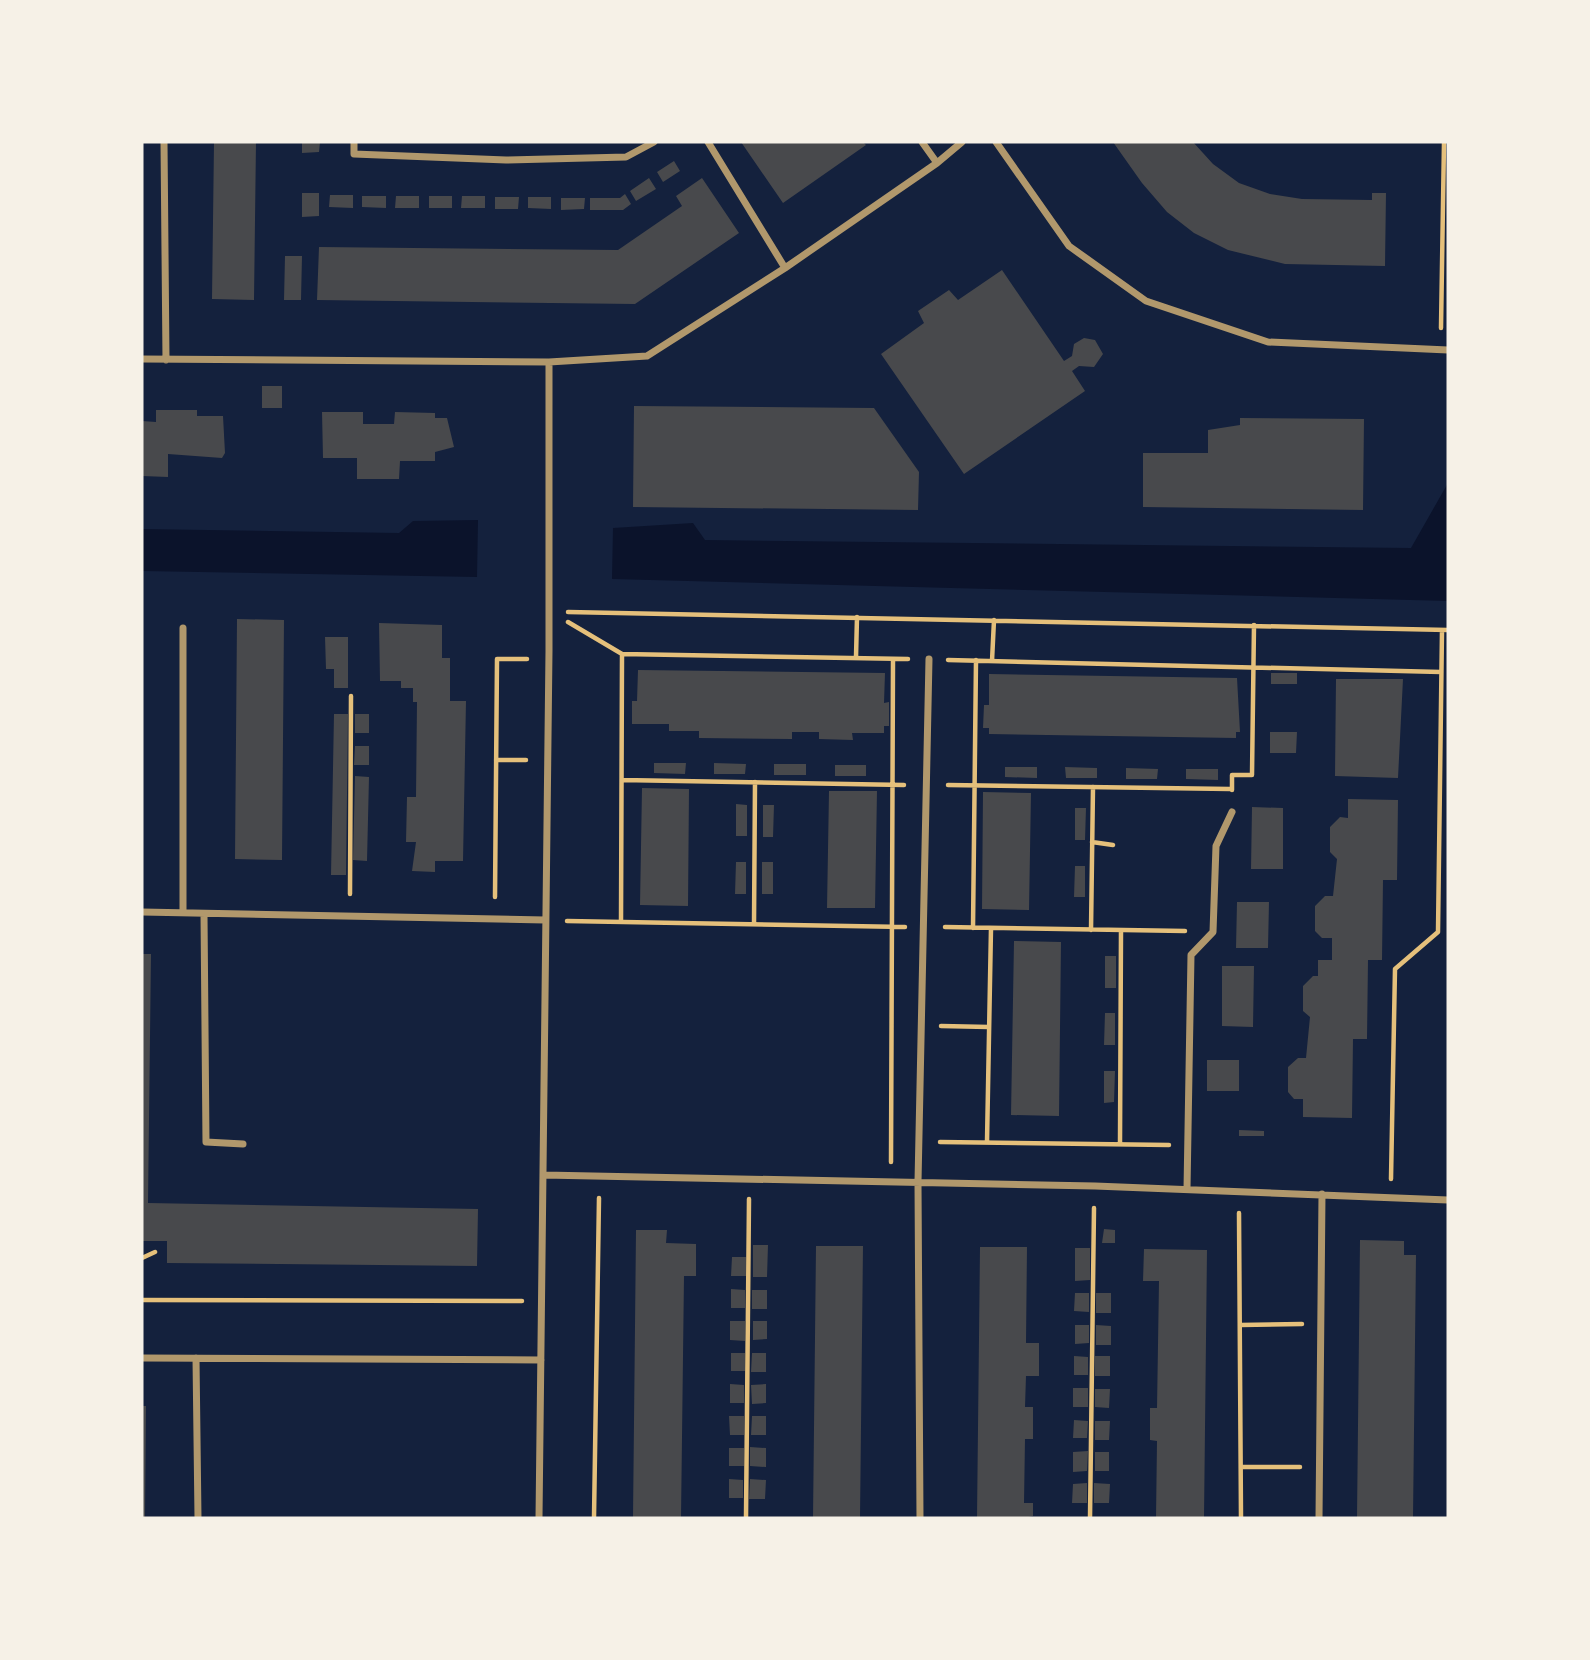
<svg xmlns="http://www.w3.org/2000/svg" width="1590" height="1660" font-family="Commissioner,sans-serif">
<rect width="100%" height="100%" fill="#14213d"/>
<path fill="#0b132b" d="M1448,483V601L612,579L613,528L693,523L705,540L1411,548Z
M478,520L477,577L142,571V529L399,533L413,521Z"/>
<path fill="#48494c" d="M214,142H256L254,300L212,299Z
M302,142H320L319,152L302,153Z
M741,142H863L866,145L783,203Z
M1113,142H1193L1213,164L1239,183L1270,194L1302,199L1372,200V193H1386L1385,266L1285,264L1228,250L1194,233L1167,212L1142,183Z
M674,161L680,171L663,182L657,172Z
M649,178L656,189L636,201L630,191Z
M702,178L739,233L635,304L317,300L319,247L618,250L682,206L676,196Z
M302,193H319V216L302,217Z
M625,194L631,204L623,210H590V198H620Z
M330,195H353V208L329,207Z
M362,196H386V208L362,207Z
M396,196H419V208H395Z
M429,196H452V208H429Z
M462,196H485V208H461Z
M495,197H519L518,209H495Z
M528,197H551V209L528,208Z
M561,198H585L584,209L561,210Z
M285,256H302L301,300H284Z
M1002,270L1064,361L1072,356L1074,344L1084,338L1095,340L1103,354L1094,367L1079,366L1072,371L1085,391L964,474L881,354L924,323L918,311L949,290L958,300Z
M262,386H282V408H262Z
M634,406L874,408L919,472L918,510L633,507Z
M156,410H197V416H223L225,453L222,458L168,454V477L142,476V421L156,422Z
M322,412H363V424H394L395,412L435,413V418H447L454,447L435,452V461H400L399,479H357V458H323Z
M1240,418L1364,419L1363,510L1143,507V453H1208V430L1240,425Z
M237,619L284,620L282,860L235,859Z
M379,623L442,625V658H450V701H466L463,861H435V872L412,871L416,842H406L407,797H416L417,702H413V688H401V681H380Z
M325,637H348V688H334V669H326Z
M638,670L885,673L884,703L889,702V726H884V733H852L853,740L819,739V732H792V739L699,738V731H669V724H632V701H637Z
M1271,673H1297V684H1271Z
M989,674L1237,678L1240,732H1236V738L989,734V728H983L984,705H989Z
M1336,679H1403L1398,778L1335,776Z
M334,714H348L346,875H331Z
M355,714H369V733H355Z
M1270,732H1297L1296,753H1270Z
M355,746H369V765H354Z
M654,763H686L685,774L654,773Z
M714,763L746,764L745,774H714Z
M774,764H806V775H774Z
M835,765H866V776H835Z
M1005,767H1037V778L1005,777Z
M1065,767L1097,768V778H1066Z
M1126,768L1158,769L1157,779H1126Z
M1186,769H1218V780L1186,779Z
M355,776L369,777L367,861L353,860Z
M642,788L689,789L688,906L640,905Z
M829,791H877L875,908H827Z
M983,792L1031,793L1029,910L982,909Z
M1348,799L1398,800L1397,880H1383L1382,960H1368L1367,1039H1353L1352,1118L1303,1117V1099H1294L1288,1092V1067L1298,1058H1306L1310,1017L1303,1011V986L1313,976H1318V960H1332V938H1322L1315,931V906L1325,896H1333L1337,859L1330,852V827L1340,817L1348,818Z
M736,804L747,805V836H736Z
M763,805H774L773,837H763Z
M1252,807L1283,808V869H1251Z
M1075,808H1086L1085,840H1075Z
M736,862H746V894H735Z
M762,862H773V894H762Z
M1075,866H1085V897H1074Z
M1237,902H1269L1268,948H1236Z
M1014,941L1061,942L1059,1116L1011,1115Z
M142,954H151L148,1203L478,1209L477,1266L167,1263V1241H142Z
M1105,956H1116V988H1105Z
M1222,966H1254L1253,1027L1222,1026Z
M1105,1013H1115V1045H1104Z
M1207,1060H1239V1091H1207Z
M1104,1071H1115L1114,1102L1104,1103Z
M1239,1130L1264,1131V1136H1239Z
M1104,1229L1115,1230V1243H1102Z
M636,1230H667L666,1243L696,1244V1276H684L681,1518H633Z
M1360,1240L1404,1241V1255H1416L1413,1518H1357Z
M753,1245H768L767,1277H753Z
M816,1246H863L860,1518H813Z
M980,1247H1027L1026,1343H1039V1376H1026L1025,1407H1033V1439H1025L1024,1503H1033V1516L1024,1518H977Z
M1075,1248H1090V1280L1075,1281Z
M1144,1249L1207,1250L1204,1518H1156L1157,1441L1150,1440V1408H1157L1159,1281H1143Z
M732,1257H746V1276H731Z
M731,1289L745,1290V1308H731Z
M752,1290H767V1309H752Z
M1075,1293H1089V1312L1074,1311Z
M1096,1293H1111V1313H1096Z
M730,1321H745V1341L730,1340Z
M753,1321H767V1339L753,1340Z
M1075,1325H1089V1343L1075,1344Z
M1096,1325L1111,1326V1345H1096Z
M731,1353H745V1371H731Z
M752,1353H766V1372H751Z
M1074,1356L1088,1357V1375H1074Z
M1095,1356H1110V1376H1095Z
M730,1384L744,1385V1403H730Z
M766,1384V1403L752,1404L751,1385Z
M1073,1388H1088V1407H1073Z
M1095,1389H1110L1109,1408L1095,1407Z
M142,1406H146L145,1518H142Z
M729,1416H744V1435H730Z
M752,1416H766V1435H751Z
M1074,1420L1088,1421L1087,1438H1073Z
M1095,1421H1110L1109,1440H1095Z
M750,1447L766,1448V1467L750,1466Z
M729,1448H744V1466H729Z
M1088,1451L1087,1471L1073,1472V1452Z
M1095,1452H1109V1471H1095Z
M729,1479L743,1480V1498H729Z
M750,1479L766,1480L765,1499H749Z
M1087,1483V1503H1072L1073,1484Z
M1094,1483L1110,1484L1109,1503H1094Z"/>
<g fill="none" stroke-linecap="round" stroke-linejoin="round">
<path stroke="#e5c07b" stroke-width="4.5" d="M1441,328L1444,142
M568,612L1448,630
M568,622L622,654L908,659
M856,657L857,617
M948,660L1441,672
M992,661L994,620
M496,760H526
M622,780L904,785
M948,785L1230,789
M1232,790V775H1252L1254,625
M1092,842L1113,845
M350,894L351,696
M495,897L497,659H527
M567,921L905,927
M621,922L622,654
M754,924L755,782
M945,927L1185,931
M973,928L976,660
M1091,930L1093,787
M941,1026L989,1027
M940,1142L1169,1145
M987,1142L991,928
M1120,1144L1121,930
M891,1162L893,659
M1391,1179L1395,969L1438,932L1442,630
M1239,1213L1241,1518
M142,1258L155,1252
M142,1300L522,1301
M1240,1325L1302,1324
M1241,1467H1300
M594,1518L599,1198
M746,1518L749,1199
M1090,1518L1094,1208"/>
<path stroke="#b1986c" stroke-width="7" d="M164,142L166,360
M354,142V154L506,160L626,157L654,142
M708,142L785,268
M922,142L937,163
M996,142L1069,246L1146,301L1268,342L1448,350
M142,359L549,362L647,356L785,268L937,163L962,142
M183,628V913
M142,912L545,920
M204,914L206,1142L243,1144
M544,1175L1095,1186L1448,1200
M1187,1189L1191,955L1213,932L1216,846L1232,812
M142,1358L541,1360
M196,1358L198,1518
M539,1518L549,651V362
M920,1518L918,1182L929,659
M1319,1518L1322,1194"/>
</g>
<rect width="1590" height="1660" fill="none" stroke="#f6f1e7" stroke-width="287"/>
</svg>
